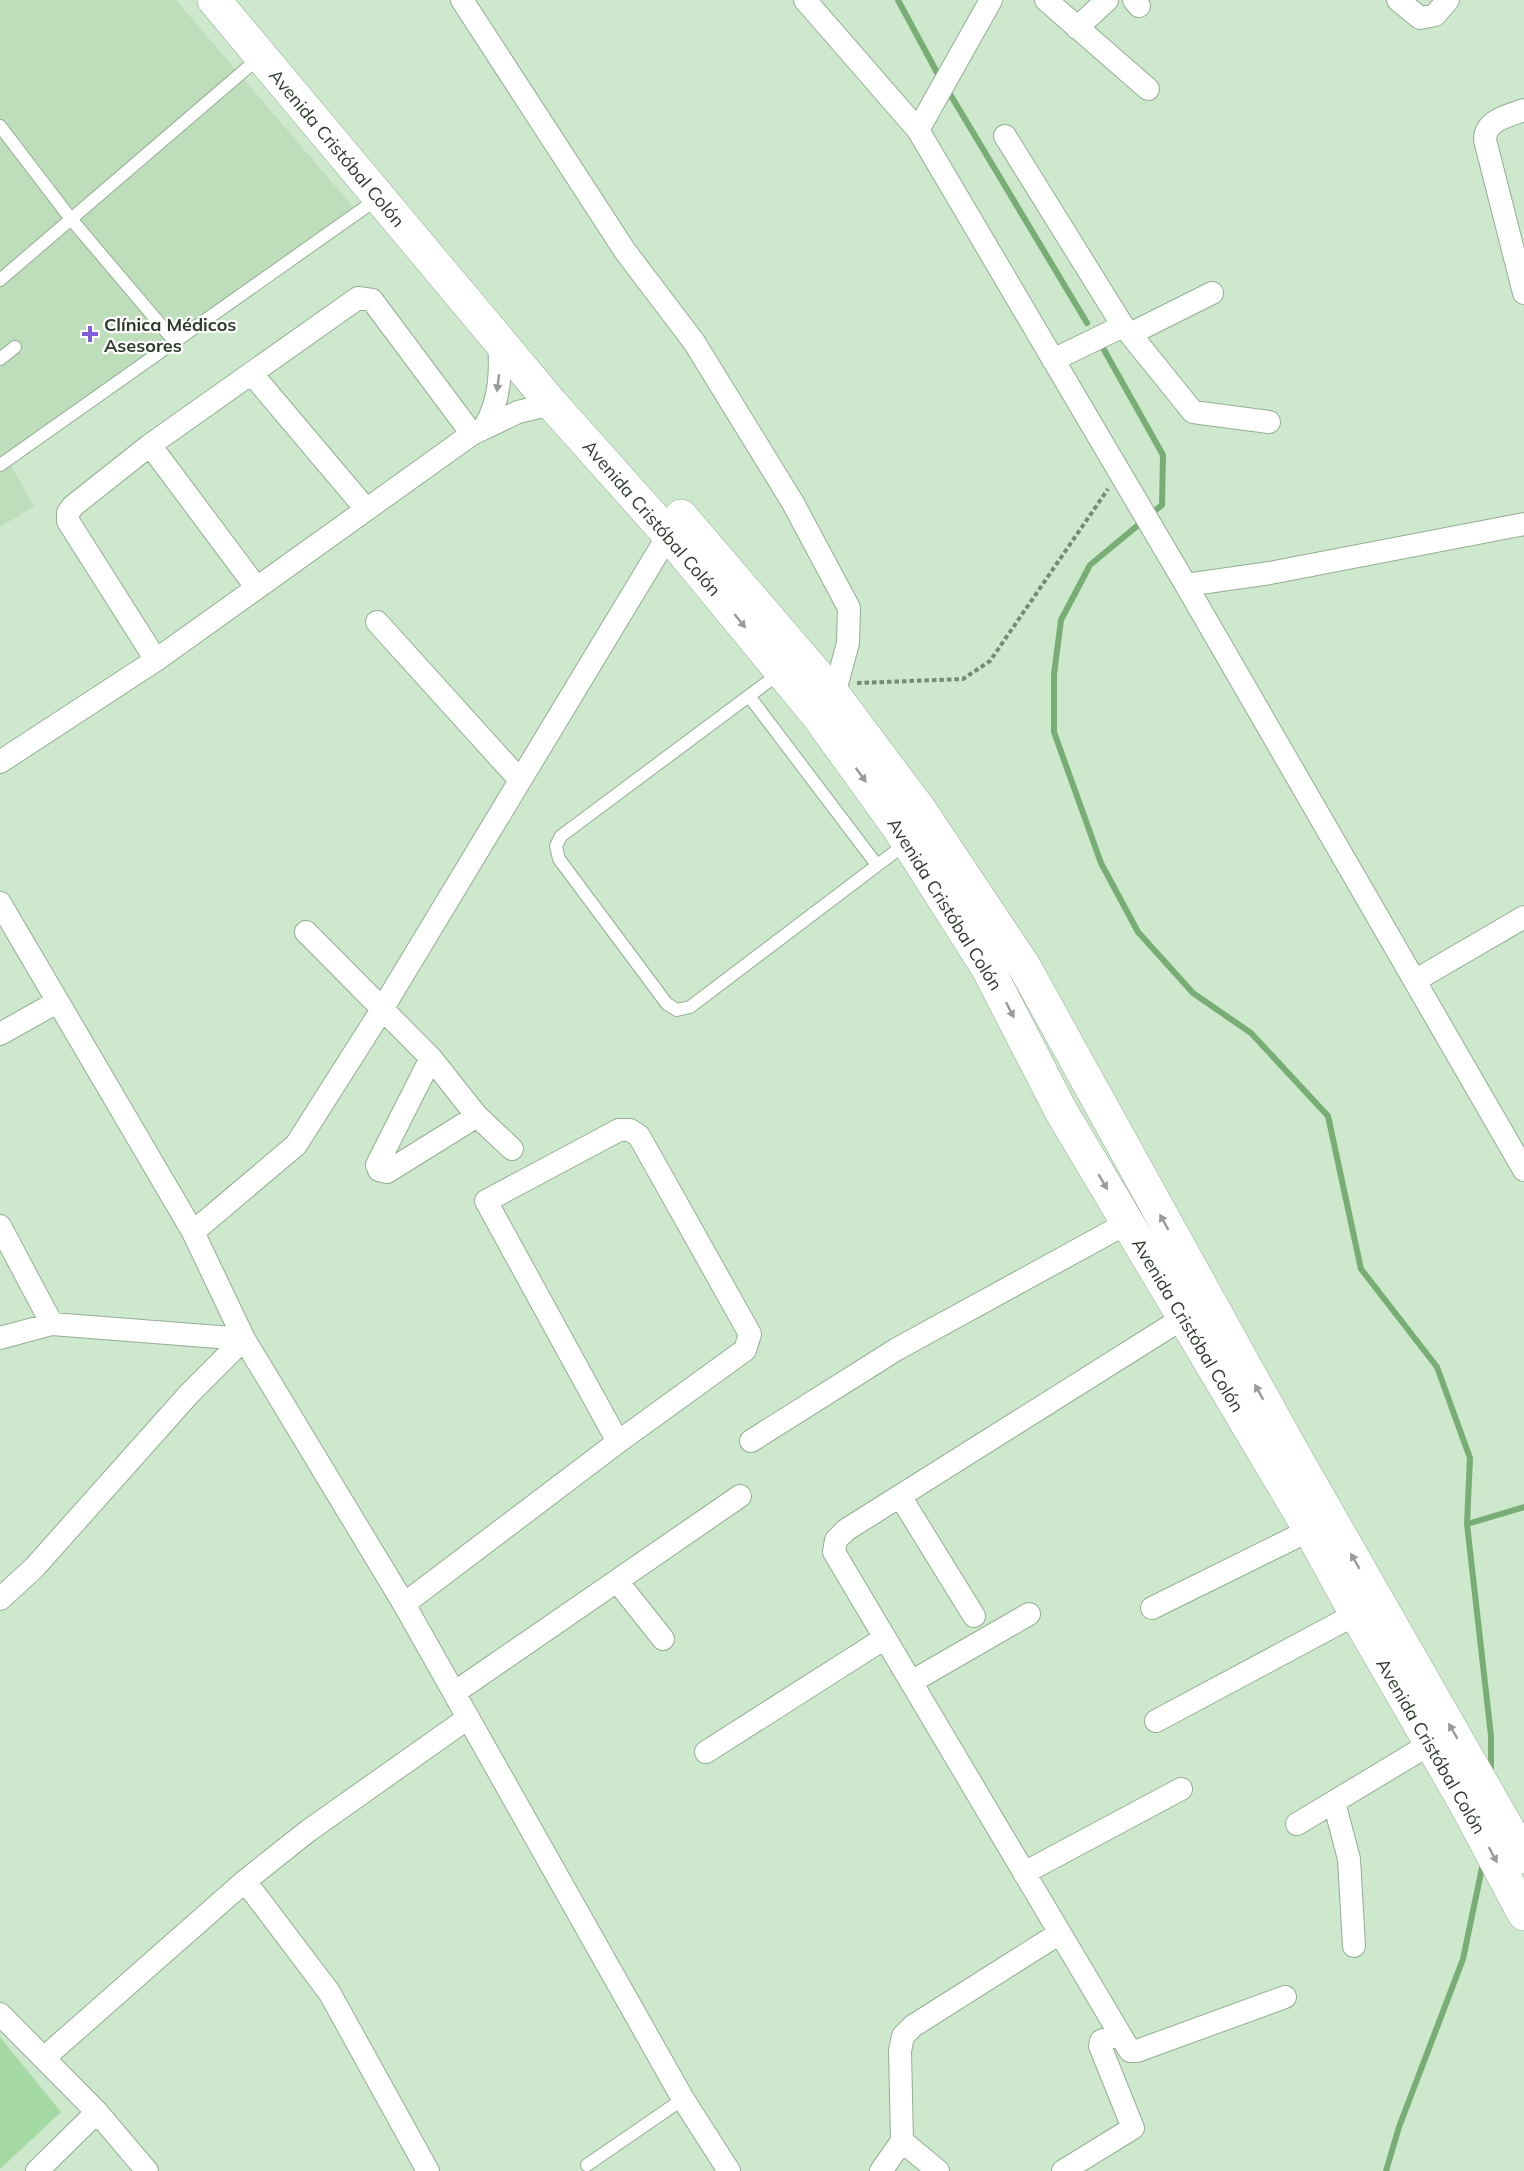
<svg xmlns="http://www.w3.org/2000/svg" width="1524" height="2171" font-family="Mulish,sans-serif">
<rect width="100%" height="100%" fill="#cde8cc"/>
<path fill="#bdddbb" d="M0,0H176L354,208L8,461L34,506L0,527Z"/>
<path fill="#a5d9a3" d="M0,2037L61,2112L0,2169Z"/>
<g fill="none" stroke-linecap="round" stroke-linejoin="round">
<path stroke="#79ad76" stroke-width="6" d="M898,0L940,78
M947,89L1087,323
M1103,348L1163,455L1162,505L1151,514
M1143,521L1090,565L1061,620L1054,674V732L1101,863L1138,932L1193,993L1251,1033L1328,1116L1361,1269L1437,1367L1470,1458L1467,1524L1491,1736V1773
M1467,1524L1524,1507
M1386,2171L1399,2127L1463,1959L1483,1863"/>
<defs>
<path id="lane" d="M0,126L71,219L176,343
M0,280L261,56
M0,359L15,347
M0,465L377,199
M781,672L561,836L556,846L559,859L667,1004L677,1010L690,1007L908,842
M749,696L877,865
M587,2165L683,2099"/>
<path id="street" d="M462,0L625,251L694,342L793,503L849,608L848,643L834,695
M805,0L918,130L1186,585L1524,1170
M1046,0L1148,89
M1134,0L1139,6
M1398,0L1420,18L1435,15L1448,0
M1077,28L1107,0
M1524,110C1508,116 1485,120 1485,140L1524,293
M918,130L991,0
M1005,136L1123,326L1053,360
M1123,326L1130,334L1212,293
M1130,334L1193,412L1269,422
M252,374L366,509
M485,426C501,400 501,368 499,338
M150,445L256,587
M1186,585L1270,573L1524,524
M377,622L519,779
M156,660L68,521V513L73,506L150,445L358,298L372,300L472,434
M0,762L156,660L472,434L518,412L552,404
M0,903L193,1232L244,1339L404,1604L683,2099L729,2171
M306,932L431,1058L477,1116L512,1149
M1416,980L1524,917
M0,1034L57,1002
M431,1058L377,1165L379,1170L387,1172L477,1116
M0,1226L52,1324
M193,1232L296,1145L381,1011L675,524
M0,1338L52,1324L244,1339
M751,1441L897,1349L1127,1223
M900,1496L974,1616
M617,1581L663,1639
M0,1599L34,1568L189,1394L244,1339
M404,1604L618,1442L745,1350L750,1334L639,1136L630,1130H619L486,1201L618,1442
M1152,1608L1310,1530
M911,1682L1029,1614
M454,1693L740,1496
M1156,1721L1356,1614
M706,1752L885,1638
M1334,1802L1349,1859L1354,1946
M1297,1824L1430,1744
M1024,1873L1181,1789
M245,1881L329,1992L428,2171
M1060,1933L1130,2051H1137L1285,1997
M0,2014L97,2112L147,2171
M44,2058L245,1881L308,1831L468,1718
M902,2141L938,2171
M37,2171L97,2112
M881,2171L902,2141L900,2051L903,2036L913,2026L1060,1933L834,1552L836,1540L846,1530L1183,1318
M1063,2171L1133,2128L1100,2046L1101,2041L1119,2034"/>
<path id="secondary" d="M214,0L552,404L668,534L818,716L898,827L988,969L1061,1111L1310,1530L1356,1614L1465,1803L1524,1914
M681,516L834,695L920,810L1024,966L1292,1451L1524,1857"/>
</defs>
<use href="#lane" stroke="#94ae93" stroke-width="14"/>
<use href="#street" stroke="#94ae93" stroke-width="24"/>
<use href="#secondary" stroke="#94ae93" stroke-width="34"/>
<path stroke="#788a77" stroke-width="4" stroke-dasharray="4.5 3" stroke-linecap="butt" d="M857,683L963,679L990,661L1108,489"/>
<use href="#lane" stroke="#fff" stroke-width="12"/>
<use href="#street" stroke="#fff" stroke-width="22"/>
<use href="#secondary" stroke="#fff" stroke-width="33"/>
</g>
<defs><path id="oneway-solid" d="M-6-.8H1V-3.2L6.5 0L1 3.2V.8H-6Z" transform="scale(1.5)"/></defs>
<g fill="#989c97">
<use href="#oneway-solid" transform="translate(498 383) rotate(97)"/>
<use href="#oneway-solid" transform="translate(740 621) rotate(51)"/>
<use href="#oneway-solid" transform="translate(861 775) rotate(54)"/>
<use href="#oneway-solid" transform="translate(1010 1010) rotate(63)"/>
<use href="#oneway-solid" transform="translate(1103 1182) rotate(60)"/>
<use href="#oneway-solid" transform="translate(1164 1222) rotate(-119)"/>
<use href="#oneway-solid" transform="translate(1259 1392) rotate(-119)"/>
<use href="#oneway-solid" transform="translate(1355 1561) rotate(-120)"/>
<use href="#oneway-solid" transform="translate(1453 1731) rotate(-120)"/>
<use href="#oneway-solid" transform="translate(1493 1855) rotate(62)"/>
</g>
<path fill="#815dd8" stroke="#fff" stroke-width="2" d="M87 325h6v6h6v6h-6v6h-6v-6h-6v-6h6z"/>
<g text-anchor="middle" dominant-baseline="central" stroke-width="4.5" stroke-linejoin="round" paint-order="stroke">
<g font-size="18" fill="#303a2f" stroke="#fff">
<text transform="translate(337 148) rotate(50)">Avenida Cristóbal Colón</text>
<text transform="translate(652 518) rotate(49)">Avenida Cristóbal Colón</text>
<text transform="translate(945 904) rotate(58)">Avenida Cristóbal Colón</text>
<text transform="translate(1188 1325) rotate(59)">Avenida Cristóbal Colón</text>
<text transform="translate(1431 1746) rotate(60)">Avenida Cristóbal Colón</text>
</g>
<g font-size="18" font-weight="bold" fill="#303a2f" stroke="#fff" text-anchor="start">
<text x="104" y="324">Clínica Médicos<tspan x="104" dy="21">Asesores</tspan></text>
</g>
</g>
</svg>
